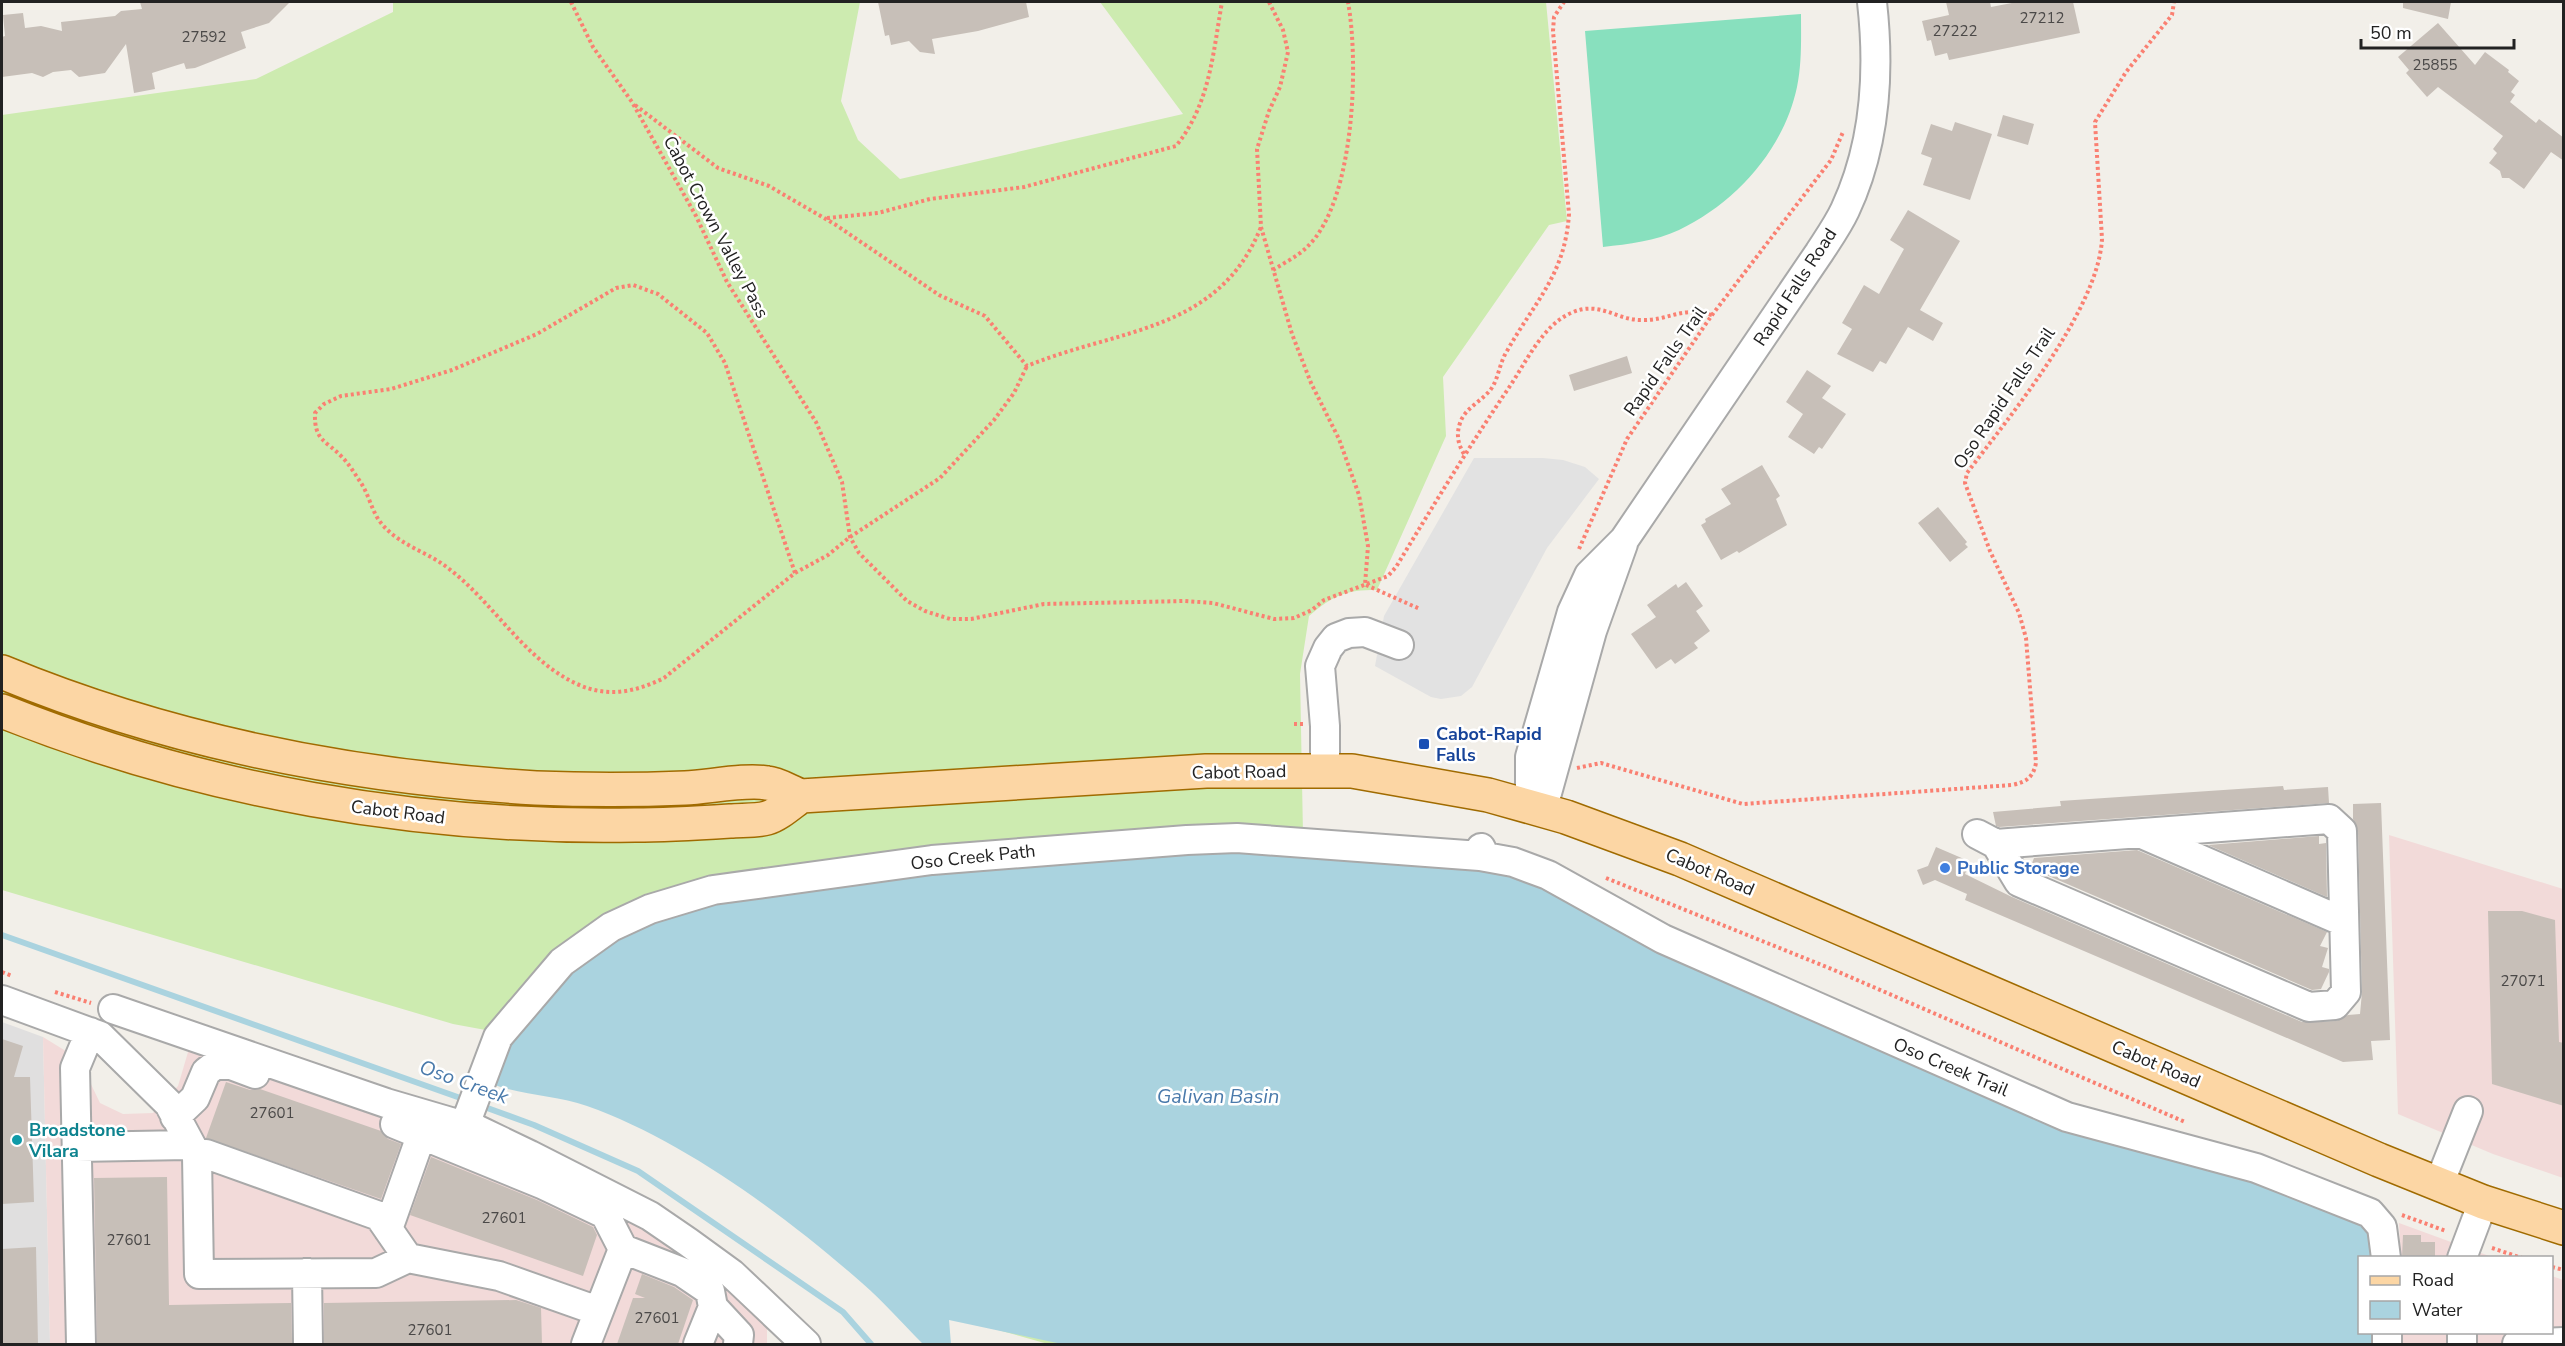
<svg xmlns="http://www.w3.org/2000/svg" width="2565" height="1346" font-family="'Nunito Sans',sans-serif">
<rect width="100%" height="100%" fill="#f2efe9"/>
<path fill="#e0dfdf" d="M2,1022L43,1037L50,1344H2Z"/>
<path fill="#f2dad9" d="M2389,835L2563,889V1178L2493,1154L2398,1114Z
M43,1037L69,1053L88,1078L100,1103L123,1114L153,1113L178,1086L191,1042L594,1195L729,1284L767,1324V1344H50Z
M2399,1223L2492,1257H2401Z
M2552,1276L2563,1280V1344H2403V1333L2552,1332Z"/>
<path fill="#cdebb0" d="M393,2H860L841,101L858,140L900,179L1183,114L1100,2H1546L1567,221L1549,225L1443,377L1446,436L1377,590C1345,590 1334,595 1309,616L1300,674L1304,888L1622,1344H1048L955,1318L595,1050L453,1024L2,890V115L256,79L393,12Z"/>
<path fill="#88e0be" d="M1801,14C1801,37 1802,63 1797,87C1784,149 1736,203 1679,230C1655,241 1629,244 1603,247L1585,31Z"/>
<path fill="#e2e2e2" d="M1474,458H1543L1563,460L1585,467L1599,479L1547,548L1472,687L1461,696L1441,699L1431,697L1375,666L1384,616Z"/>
<path fill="#aad3df" d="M1227,845L1517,872L1633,934L2358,1222L2371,1231L2377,1257L2360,1258V1332L2380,1333L2381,1344H1062L949,1320L951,1344H923C903,1324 884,1302 862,1283C786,1216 683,1140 587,1106C556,1095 521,1096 490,1083L502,1050L569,966L627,927L694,903L790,885Z"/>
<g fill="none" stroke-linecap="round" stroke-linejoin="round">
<path stroke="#aad3df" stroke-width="6" d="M2,935L466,1100
M479,1105L534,1125L638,1171L843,1312L871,1344"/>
</g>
<path fill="#c7bfb8" d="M140,2H290L269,23L241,32L246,48L195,68L186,69L184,63L152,73L155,89L134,93L126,44L105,73L79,77L71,70L53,72L43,77L32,73L2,77V37L5,36L3,15L23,13L25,28L41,26L62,31L61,22L115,16L121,11L142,9Z
M878,2H1026L1029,17L978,31L932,39L935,54L920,52L909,41L891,45L889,35L885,36Z
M1946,2H1990L1991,7L2017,2H2073L2080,33L1949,60L1947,53L1935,56L1931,40L1927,41L1922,21L1949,15Z
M2403,2H2451L2448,19L2403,8Z
M2438,23L2475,65L2485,52L2509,70L2508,72L2519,81L2511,92L2515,95L2510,102L2536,123L2539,119L2564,138V161L2551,152L2524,189L2509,178H2502L2500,171L2489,163L2497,153L2493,149L2503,136L2438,87L2427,97L2406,73L2409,70L2398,57Z
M2003,115L2034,124L2028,145L1997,136Z
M1955,122L1992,134L1970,200L1923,185L1932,158L1921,154L1931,124L1952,131Z
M1908,210L1960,241L1920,310L1943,323L1933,341L1908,327L1886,364L1880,361L1873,372L1837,354L1852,329L1842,323L1864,285L1879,294L1904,249L1890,240Z
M1627,356L1632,373L1574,391L1569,375Z
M1807,370L1831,386L1822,398L1846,414L1822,449L1819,447L1814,454L1788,437L1803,414L1786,402Z
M1762,465L1780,496L1776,499L1787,525L1739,553L1737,551L1721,560L1701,525L1706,522L1705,519L1731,504L1721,489Z
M1938,507L1967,542L1965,544L1968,547L1950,562L1918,523Z
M1686,582L1703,606L1696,611L1710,631L1694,643L1698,648L1675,664L1671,659L1656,669L1631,634L1656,617L1647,605L1676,584L1678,588Z
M2283,786L2284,790L2328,787L2329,803L1999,827L1996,826L1993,812L2061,806L2060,801Z
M2381,803L2390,1040L2371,1041L2373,1060L2343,1062L1965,900L1967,894L1935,880L1923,885L1917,870L1928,866L1936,847L1964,859L1963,861L1969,864L1965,874L2012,897L2302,1022L2336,1021L2348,1015L2360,1014L2362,992L2358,831L2353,819V804Z
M2319,836V844L2326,843L2327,897L2208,845Z
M2137,850L2327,932L2320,946L2328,948L2322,967L2329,969V972L2321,989L2312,990L2030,868L2034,858Z
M2488,911H2522L2555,920L2559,1042L2564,1043V1106L2492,1084Z
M2,1039L23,1046L14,1077H30L34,1202L2,1204Z
M226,1082L250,1090L260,1089L381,1131L388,1139L401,1144L381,1199L206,1138Z
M431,1157L537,1200L593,1227L597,1235L583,1276L410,1215Z
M167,1177L169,1305L291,1303L292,1344H97L94,1178Z
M2403,1235H2421V1242H2435V1257H2402Z
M36,1247L38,1344H2V1249Z
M642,1274L674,1287L693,1300L678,1344H617L633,1298H645L635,1294Z
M516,1300L541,1308L542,1344H324V1303Z"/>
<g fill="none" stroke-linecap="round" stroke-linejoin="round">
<defs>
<path id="minor" d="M1325,770V726L1320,666L1328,648L1336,638L1349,633L1365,632L1399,645
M1530,807V757L1572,612L1589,575L1624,540L1819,253C1828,239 1838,225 1845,210C1876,144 1880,73 1872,2
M1530,807L1547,793L1592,631L1623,544
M1977,834L1996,844L2019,882L2309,1007L2335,1005L2346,992L2342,831L2329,819L1996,844
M2142,834L2344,922
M1481,848L1480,856L1513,862L1548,875L1663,939L2067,1117L2256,1168L2370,1213L2382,1227L2386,1258
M2,1000L100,1036L169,1104L197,1156L199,1274L376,1273L408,1258L499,1276L598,1311
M113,1009L386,1103L478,1130L530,1155L650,1216L688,1242L732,1274L806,1344
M469,1114L498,1037L562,962L611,927L650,909L713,890L932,860L1187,840L1237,838L1480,856
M175,1117L195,1098L206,1072L215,1065H231L255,1074
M395,1124L544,1185L605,1214L623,1249
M77,1147L188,1145
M197,1156L206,1154L379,1216L408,1258
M2439,1184L2468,1111
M388,1229L422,1133
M2462,1258L2483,1202
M307,1273L308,1344
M2387,1332V1344
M2462,1332V1344
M81,1344L75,1068L90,1032
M586,1344L623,1249L682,1272L710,1291L713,1307L739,1335L738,1344
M698,1344L713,1307
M2517,1344L2564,1342"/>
<path id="major" d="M2,672C171,742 353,777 536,788C585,790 636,790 685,788C708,787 746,779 767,783C778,784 790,792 801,796L1206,771H1352L1488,795L1566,817L1680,859L2379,1160L2483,1202L2564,1228
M2,711C202,791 419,829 635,825C667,825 699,823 730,821C742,820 756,821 767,818C778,815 791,803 801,796"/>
</defs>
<use href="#minor" stroke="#a9a9a9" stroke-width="32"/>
<use href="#major" stroke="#a06b00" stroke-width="36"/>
<path stroke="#fa8072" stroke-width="4" stroke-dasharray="3 3" stroke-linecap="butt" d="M571,2L593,47L632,102L696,216L727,282L816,422L842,482L850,537L859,553L907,601L925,611L950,619H971L1044,604L1185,601L1213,603L1274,619L1294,618L1312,610L1324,600L1388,576L1396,567C1433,506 1470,445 1510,386C1526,362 1543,325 1571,313C1599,300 1616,320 1641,320C1669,321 1680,306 1712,315
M1269,2L1283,30L1288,52L1280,87L1269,111L1257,149L1261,227L1292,334L1311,383L1339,439L1359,495L1368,546L1365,585
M635,105L718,168L769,186L836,225L939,295L985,316L1027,366C1119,328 1218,333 1261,227
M827,218L878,213L930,199L1024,187L1176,146C1210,104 1213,53 1222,2
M1273,270C1284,263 1298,256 1307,247C1355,202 1359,62 1348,2
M1464,454C1458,444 1456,435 1460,423C1465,407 1485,400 1493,386C1499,375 1500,362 1507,351C1535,301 1565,275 1569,214L1553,31L1554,17L1564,2
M1579,549L1627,439L1712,315L1831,160L1843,132
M795,573L725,363L707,333L658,294L633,285L616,288L537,334L452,370L391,389L341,396L324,404L315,413C314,441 326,440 342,457C349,464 355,474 361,483C369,495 372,512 381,523C397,543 421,550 441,563C491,597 521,658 577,684C607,698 636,692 664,678L795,573L828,555L850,537L940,478L994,420L1014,393L1027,366
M1366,585L1420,609
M1294,724H1303
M1577,768L1601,763L1743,804L2012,785C2026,782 2033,778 2036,763L2026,638L2019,613L1990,551L1965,483L1967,473C2010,416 2098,310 2102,239L2095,122L2126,72L2172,15L2174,2
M1606,878L1834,970L2185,1122
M2,972L12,976
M55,992L91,1003
M2402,1215L2446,1231
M2492,1248L2522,1258
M2552,1267L2564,1270"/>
<use href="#minor" stroke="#fff" stroke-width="28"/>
<use href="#major" stroke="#fcd6a4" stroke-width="33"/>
</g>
<rect fill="#1a4fb4" stroke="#fff" stroke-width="2" x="1418" y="738" width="12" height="12" rx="3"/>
<circle fill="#3f7fe0" stroke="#fff" stroke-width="2" cx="1945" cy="868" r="6"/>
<circle fill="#0f9aa8" stroke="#fff" stroke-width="2" cx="17" cy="1140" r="6"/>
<g text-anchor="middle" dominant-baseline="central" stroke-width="5" stroke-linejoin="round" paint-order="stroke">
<g font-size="15" fill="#4b4948">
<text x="2042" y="18">27212</text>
<text x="1955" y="31">27222</text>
<text x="204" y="37">27592</text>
<text x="2435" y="65">25855</text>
<text x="2523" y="981">27071</text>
<text x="272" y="1113">27601</text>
<text x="504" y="1218">27601</text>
<text x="129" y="1240">27601</text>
<text x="657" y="1318">27601</text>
<text x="430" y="1330">27601</text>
</g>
<g font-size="18" fill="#222" stroke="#fff">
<text transform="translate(716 227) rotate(62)">Cabot Crown Valley Pass</text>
<text transform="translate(1795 287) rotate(-57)">Rapid Falls Road</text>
<text transform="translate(1665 361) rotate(-55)">Rapid Falls Trail</text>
<text transform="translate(2004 398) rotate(-56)">Oso Rapid Falls Trail</text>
<text transform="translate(1239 772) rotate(-1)">Cabot Road</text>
<text transform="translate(398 812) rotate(7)">Cabot Road</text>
<text transform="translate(973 857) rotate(-6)">Oso Creek Path</text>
<text transform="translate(1710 872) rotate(23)">Cabot Road</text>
<text transform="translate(2156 1064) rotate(23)">Cabot Road</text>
<text transform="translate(1951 1067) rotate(23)">Oso Creek Trail</text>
</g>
<g font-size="18" font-weight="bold" fill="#164399" stroke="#fff" text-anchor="start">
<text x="1436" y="734">Cabot-Rapid<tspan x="1436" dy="21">Falls</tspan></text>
</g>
<g font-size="18" font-weight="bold" fill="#366cbe" stroke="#fff" text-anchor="start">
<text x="1957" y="868">Public Storage</text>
</g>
<g font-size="18" font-weight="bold" fill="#0d838f" stroke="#fff" text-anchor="start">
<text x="29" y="1130">Broadstone<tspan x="29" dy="21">Vilara</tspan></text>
</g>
<g font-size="20" font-style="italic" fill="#4a7aab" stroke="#fff">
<text transform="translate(464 1082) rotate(20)">Oso Creek</text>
<text x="1218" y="1096">Galivan Basin</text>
</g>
</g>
<rect width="2565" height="1346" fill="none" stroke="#222222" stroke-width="6"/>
<rect x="2358" y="1256" width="195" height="78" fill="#ffffff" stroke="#a7a7a7" stroke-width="1.5"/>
<rect x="2370" y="1276" width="30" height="9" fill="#fcd6a4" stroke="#a7a7a7" stroke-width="1.5"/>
<text x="2412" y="1286" font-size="18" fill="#222222">Road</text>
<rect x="2370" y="1301" width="30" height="18" fill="#aad3df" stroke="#a7a7a7" stroke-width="1.5"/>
<text x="2412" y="1316" font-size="18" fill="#222222">Water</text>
<path d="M2361 39v9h153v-9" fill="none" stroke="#222222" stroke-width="3"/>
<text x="2370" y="39" font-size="18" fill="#222222" stroke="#ffffff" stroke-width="4.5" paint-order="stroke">50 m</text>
</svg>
